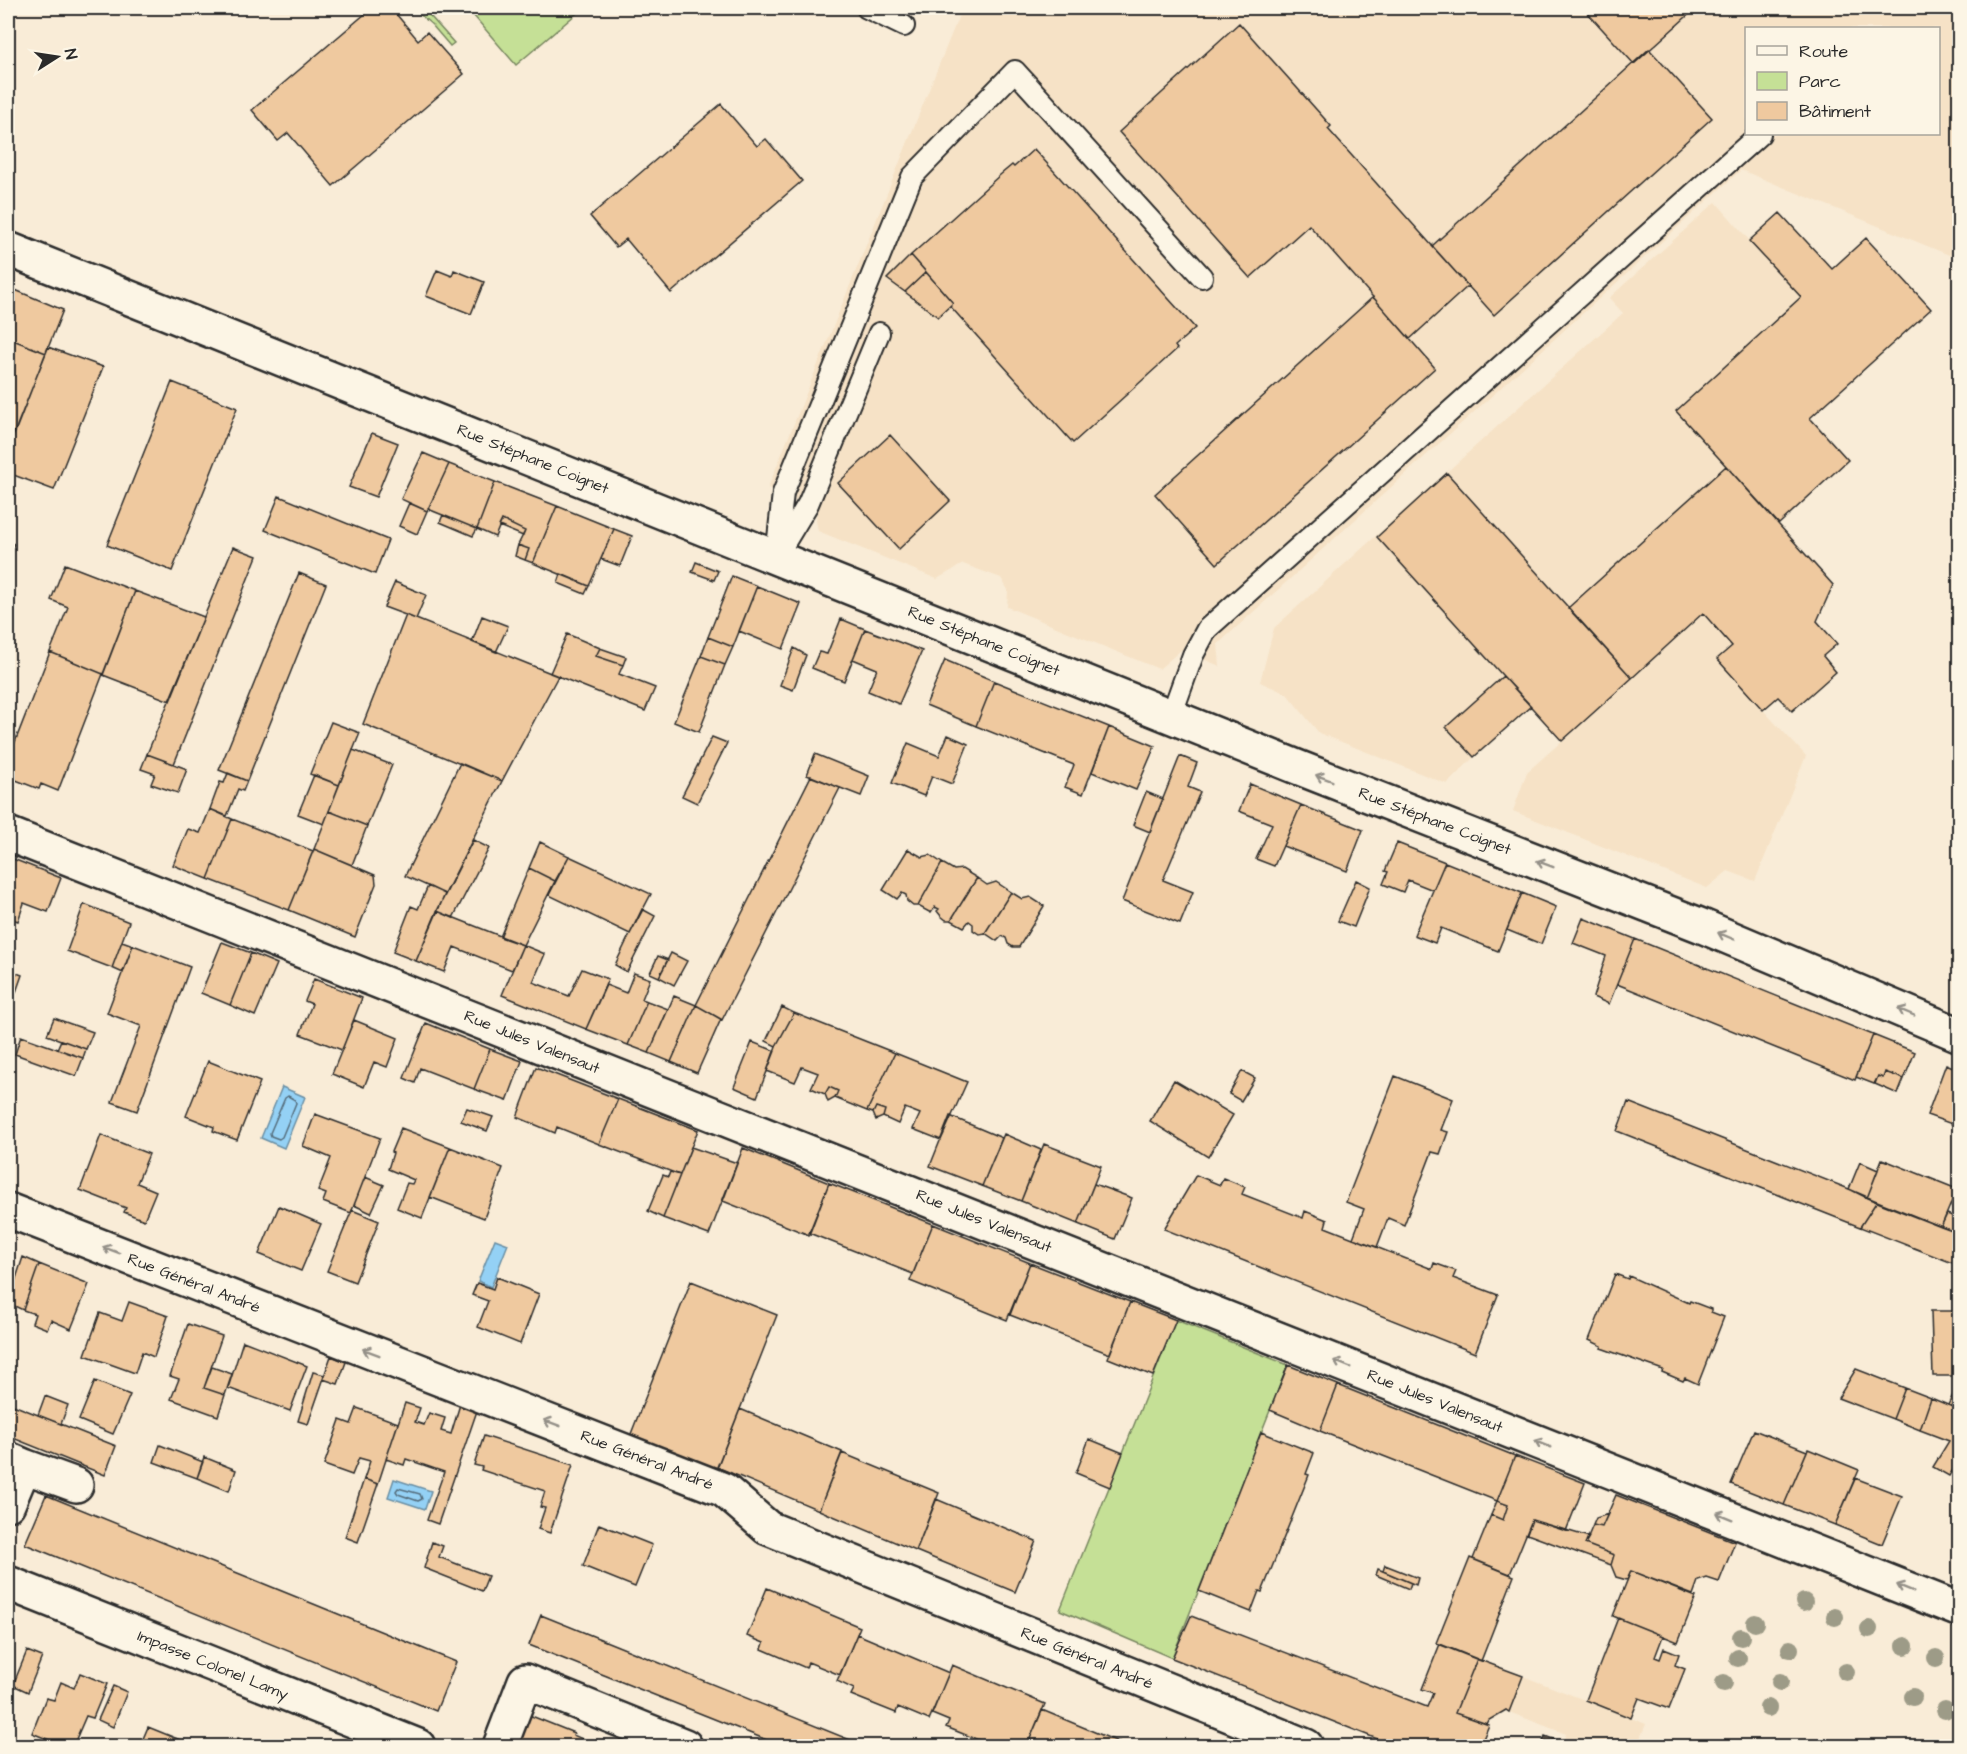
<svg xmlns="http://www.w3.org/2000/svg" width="1967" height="1754" font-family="'Architects Daughter',sans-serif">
<rect width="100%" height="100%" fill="#f9ecd7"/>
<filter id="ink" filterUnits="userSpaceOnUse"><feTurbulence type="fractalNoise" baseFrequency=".0167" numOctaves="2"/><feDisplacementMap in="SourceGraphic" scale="12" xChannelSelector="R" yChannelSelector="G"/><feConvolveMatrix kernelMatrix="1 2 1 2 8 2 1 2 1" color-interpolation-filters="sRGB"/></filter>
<g filter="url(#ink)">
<path fill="#f6e2c6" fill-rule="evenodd" d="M962,8H1959V259L1741,170L1218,644L1220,666L1181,650L1159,669L1007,607L1008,590L1001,578L963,564L937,579L818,531L816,520L817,508L768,488ZM1746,28H1938V134H1746Z
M1716,202L1749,240L1780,213L1832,269L1866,238L1931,309L1810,418L1848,460L1779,524L1833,585L1817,621L1837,644L1823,657L1836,672L1792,711L1778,697L1763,710L1806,756L1755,881L1728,871L1707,888L1513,811L1527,772L1562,741L1531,706L1474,757L1447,784L1319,733L1287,694L1260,682L1274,628L1623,313L1609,298Z
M1523,1676L1646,1724L1637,1746H1570L1562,1743L1566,1734L1509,1712Z"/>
<path fill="#c5e096" stroke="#788660" stroke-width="1.5" d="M413,8H423L454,43L450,46L432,25Z
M467,8H583L516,65Z
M1176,1320L1288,1365L1172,1658L1060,1610Z"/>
<path fill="#94d1f5" stroke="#6a8fa4" stroke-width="1.5" d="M282,1087L305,1097L284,1148L261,1138Z
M495,1239L508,1244L491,1287L478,1281Z
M394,1479L431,1491L425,1509L388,1497Z"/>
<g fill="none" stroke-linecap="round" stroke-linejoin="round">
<path stroke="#556d7c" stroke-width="1.5" d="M288,1096L295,1100L296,1103L282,1137L279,1139L271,1136L270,1133L285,1098Z
M398,1488L420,1494L422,1499L418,1501L398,1494L396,1491Z"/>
</g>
<path fill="#efc99f" stroke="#2b2b2b" stroke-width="1.5" d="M372,8H391L418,40L427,32L464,74L333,186L288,133L278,141L252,110Z
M1583,8H1696L1634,64Z
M1239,23L1331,126L1328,129L1468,286L1410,339L1309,225L1250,278L1119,132Z
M1649,49L1712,118L1494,315L1432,246Z
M721,104L757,146L766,139L802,181L671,293L626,239L616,247L590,216Z
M1034,149L1195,328L1175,346L1177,349L1073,443L950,306L953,303L911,255L1000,175L1012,165L1014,167Z
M1780,213L1832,269L1866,238L1931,309L1810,418L1848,460L1779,524L1676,411L1801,297L1749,241Z
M911,255L926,272L905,292L887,279Z
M437,270L452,276L454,270L484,282L471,314L426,296Z
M926,272L953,303L938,317L905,292Z
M8,287L63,310L46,353L8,338Z
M1373,297L1435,368L1217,564L1155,494Z
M8,338L46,353L8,448Z
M48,347L103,367L54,490L8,473V450Z
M172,382L237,408L172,571L107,545Z
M372,433L398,443L376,497L349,487Z
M890,435L950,501L899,549L838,483Z
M423,453L449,464L427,511L401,499Z
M449,464L495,482L477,529L428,509Z
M1726,466L1833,585L1817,621L1837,644L1823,656L1836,672L1792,711L1778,697L1763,710L1717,659L1732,646L1703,613L1632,678L1568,608Z
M1447,473L1632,678L1562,741L1377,537Z
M495,482L557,506L533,563L525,560L529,549L518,545L525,531L502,520L495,537L477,529Z
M279,496L388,540L375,574L265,530Z
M409,503L427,511L417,534L399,526Z
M557,506L614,529L589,586L533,563Z
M443,515L477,529L473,536L440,522Z
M502,520L525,531L523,536L499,526Z
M614,529L632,536L620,566L601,559Z
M8,541L14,544L8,560Z
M518,545L529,549L525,560L515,556Z
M233,547L257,556L174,764L147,754Z
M696,562L718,571L714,580L692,572Z
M65,564L135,591L103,674L50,652L68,607L51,600Z
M299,573L326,584L247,781L219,770Z
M561,574L589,586L585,594L558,583Z
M732,576L757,586L733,647L708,637Z
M395,582L426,595L416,619L384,607Z
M757,586L801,604L783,649L739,631Z
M135,591L204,617L170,701L103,675Z
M406,615L558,676L502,781L363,724Z
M482,616L508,626L496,652L472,642Z
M841,619L865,629L844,681L812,668L819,652L827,654Z
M865,629L922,651L899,704L868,691L877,669L853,659Z
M567,634L600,648L596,656L623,665L619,674L655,688L645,711L550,673Z
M708,637L733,647L725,665L701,656Z
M600,648L626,657L623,665L596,656Z
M794,648L806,655L793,690L780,685Z
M50,652L103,674L58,791L41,784L39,789L8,777V760Z
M701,656L725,665L699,732L674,722Z
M945,660L994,681L976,726L926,705Z
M1503,676L1531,706L1474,757L1446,727Z
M994,681L1109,727L1083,794L1065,787L1074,765L976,726Z
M331,722L360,733L339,785L310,774Z
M1109,727L1155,746L1136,790L1092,772Z
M948,735L968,744L952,784L932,776L924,796L892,783L908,743L939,756Z
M712,737L727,743L697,803L682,796Z
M353,750L392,765L367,826L329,811Z
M147,754L187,769L178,793L151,784L155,774L141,769Z
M815,754L869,776L861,796L807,775Z
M1180,756L1197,763L1188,787L1200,792L1163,880L1193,892L1180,924L1122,901Z
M460,763L502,781L445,894L405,876Z
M228,773L247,781L243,791L238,789L227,816L210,809L220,782L224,783Z
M314,775L339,785L324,824L298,814Z
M811,776L840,788L722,1020L696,1005Z
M1250,784L1301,805L1274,866L1256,859L1272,824L1239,811Z
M1146,792L1163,799L1150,832L1133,825Z
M1301,805L1363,830L1347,871L1283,846Z
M210,809L232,819L208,879L173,865L188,829L200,833Z
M329,811L367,826L352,865L314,849Z
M232,819L313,851L289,910L208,879Z
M473,840L489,848L453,918L437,911Z
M540,842L569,856L555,881L529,868Z
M1397,843L1445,862L1433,890L1408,880L1403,892L1383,884L1388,872L1385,871Z
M314,849L375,875L376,884L355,937L289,910Z
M908,849L922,857L930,855L942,863L918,906H913L907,901L906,895L902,893L897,899L883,890Z
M569,856L651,894L630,934L549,895Z
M8,857L61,878L48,912L24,903L18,921L12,919L8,930Z
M1445,862L1522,893L1498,951L1441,928L1435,943L1414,935Z
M942,863L954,870L962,869L977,878L951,920H946L941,916L937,911L939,909L935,907L931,913L918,906Z
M529,868L555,881L523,945L500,937Z
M977,878L987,885L996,882L1011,892L985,933L979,934L973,930V924L969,921L964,927L951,920Z
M1356,880L1370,887L1354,927L1338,921Z
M428,886L445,894L416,961L393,952L411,906L418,909Z
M1011,892L1022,899L1030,897L1044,906L1019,947H1013L1008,944L1006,938L1002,936L997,941L985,933Z
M1522,893L1556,907L1541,944L1507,930Z
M84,904L129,922L112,968L67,951Z
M642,909L655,916L627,972L615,965Z
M437,911L523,945L512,970L454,947L444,972L416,961Z
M1583,918L1635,939L1609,1004L1593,997L1606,956L1573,943Z
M1635,939L1873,1035L1855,1080L1617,984Z
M122,941L133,945L123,973L112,968Z
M222,942L251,953L230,1005L201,993Z
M133,945L190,967L137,1111L112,1102L141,1026L107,1013Z
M523,945L545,954L533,982L569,996L582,969L608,979L586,1029L502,995Z
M251,953L277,964L255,1016L230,1005Z
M671,953L687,961L674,985L659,977Z
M658,956L668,960L659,977L650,973Z
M8,970L22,975L8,1015Z
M634,973L650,979L642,999L647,1001L628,1045L586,1029L606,985L626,993Z
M314,979L362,998L342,1050L300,1034L312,1004L305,1001Z
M674,996L696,1005L671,1062L649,1053Z
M647,1001L668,1009L649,1053L628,1045Z
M696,1005L721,1019L697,1073L671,1062Z
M782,1007L794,1013L776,1046L766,1041Z
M794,1013L895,1053L867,1111L835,1098L838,1091L829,1087L825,1094L811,1088L818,1073L802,1067L795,1082L767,1071L776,1046Z
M54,1018L93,1032L86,1049L47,1035Z
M354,1020L398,1038L387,1067L374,1062L364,1087L332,1074Z
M426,1023L490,1049L474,1089L420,1068L415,1083L404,1078Z
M1873,1035L1915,1052L1904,1079L1885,1072L1883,1078L1878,1076L1874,1084L1856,1077Z
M21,1036L83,1058L76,1076L15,1054Z
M61,1040L86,1049L83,1058L57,1049Z
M752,1042L775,1051L757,1097L734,1087Z
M490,1049L522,1061L507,1101L474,1089Z
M895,1053L967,1082L941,1140L913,1129L920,1114L905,1108L898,1124L883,1117L885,1110L876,1107L873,1113L867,1111Z
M208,1061L260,1082L237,1140L213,1131L214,1127L186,1116Z
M1946,1064L1960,1070V1127L1927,1115Z
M536,1067L618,1099L599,1144L557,1127L555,1133L517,1117Z
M1242,1071L1255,1078L1241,1101L1229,1094Z
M1885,1072L1904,1079L1898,1094L1875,1084L1878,1076L1883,1078Z
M1395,1076L1453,1099L1441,1130L1448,1132L1440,1154L1432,1152L1404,1225L1388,1218L1377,1247L1353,1238L1364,1209L1346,1202Z
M1174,1080L1233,1115L1208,1157L1150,1121Z
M829,1087L838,1091L835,1098L828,1102L825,1094Z
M618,1099L698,1130L680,1175L599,1144Z
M1628,1102L1849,1189L1877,1201L1860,1227L1617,1131Z
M876,1107L885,1110L883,1117L876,1120L873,1113Z
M467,1108L493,1117L487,1131L461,1121Z
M315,1114L380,1138L351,1213L323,1202L326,1194L318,1191L331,1158L303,1146Z
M950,1116L1002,1138L982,1186L930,1166Z
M401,1128L450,1147L422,1218L397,1208L407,1183L412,1184L414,1180L388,1169L393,1153L391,1152Z
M1004,1134L1041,1150L1021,1201L982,1186Z
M101,1135L149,1154L137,1183L156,1191L144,1220L124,1212L126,1208L80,1190Z
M1044,1144L1101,1166L1078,1224L1021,1201Z
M450,1147L503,1168L484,1218L430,1197Z
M691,1147L737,1163L709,1235L663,1218Z
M743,1148L829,1183L809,1235L723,1201Z
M1882,1159L1957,1189L1941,1227L1867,1198Z
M1860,1162L1878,1170L1867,1198L1849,1189Z
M670,1172L680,1175L663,1218L648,1211L663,1175L668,1177Z
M1196,1175L1220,1185L1223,1178L1245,1187L1242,1194L1303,1218L1305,1211L1327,1220L1325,1227L1432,1269L1434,1263L1456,1271L1453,1278L1498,1295L1475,1353L1164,1229Z
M365,1177L384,1185L371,1213L354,1205Z
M829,1183L933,1224L913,1274L809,1233Z
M1094,1184L1132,1198L1115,1239L1078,1224Z
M1877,1201L1960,1234V1266L1860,1227Z
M279,1206L321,1224L301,1271L259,1254Z
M352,1210L379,1221L355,1282L327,1271Z
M1947,1214L1960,1219V1234L1941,1227Z
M933,1224L1030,1263L1007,1320L910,1281Z
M23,1257L39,1264L23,1310L8,1303Z
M1030,1263L1130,1302L1110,1354L1010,1315Z
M39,1264L89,1284L71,1329L51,1320L47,1329L32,1323L35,1314L23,1310Z
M1615,1274L1628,1279L1629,1276L1689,1303L1690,1301L1711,1309V1312L1724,1317L1698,1384L1685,1378L1683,1381L1662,1372L1663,1370L1601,1348L1602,1346L1589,1340Z
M497,1277L539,1294L520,1344L478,1327L488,1301L472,1295L477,1283L493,1289Z
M691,1281L777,1315L713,1478L627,1444Z
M129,1302L168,1316L154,1357L142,1352L135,1373L85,1355L100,1313L122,1321Z
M1130,1302L1176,1320L1153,1376L1108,1358Z
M1931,1311H1960V1376H1933Z
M188,1324L222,1336L204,1388L225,1395L218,1416L171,1399L179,1379L170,1376Z
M243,1341L307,1366L290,1411L228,1388Z
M331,1356L346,1362L338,1384L323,1379Z
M1288,1365L1338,1385L1320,1431L1270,1410Z
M212,1367L232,1374L225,1395L204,1388Z
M1856,1369L1905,1388L1893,1419L1838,1398Z
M313,1372L325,1375L308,1424L298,1421Z
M95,1381L130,1395L113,1434L79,1420Z
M1338,1385L1515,1456L1497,1501L1320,1431Z
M1905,1388L1931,1398L1920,1430L1893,1419Z
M1954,1393H1960V1410L1948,1405Z
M45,1396L68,1405L61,1424L38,1415Z
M1931,1398L1960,1410V1459L1949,1476L1933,1467L1949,1441L1920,1430Z
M461,1401L478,1408L438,1524L427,1520L444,1472L406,1459L404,1465L386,1459L405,1403L420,1408L415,1422L424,1425L429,1413L445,1418L441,1431L451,1434Z
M8,1403L116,1446L105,1475L8,1436Z
M357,1408L398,1423L378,1484L364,1479L370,1461L359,1458L352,1475L324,1465L340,1420L351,1424Z
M740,1409L842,1452L819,1510L717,1467Z
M1754,1430L1807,1451L1784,1505L1731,1484Z
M1261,1432L1314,1453L1306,1474L1309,1475L1262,1592L1259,1591L1251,1612L1199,1591Z
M484,1436L573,1465L550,1533L538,1529L545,1508L540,1507L545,1491L481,1470L482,1467L474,1465Z
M1089,1439L1123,1453L1110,1487L1076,1473Z
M160,1445L203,1462L197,1478L154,1462Z
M1808,1449L1859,1470L1835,1525L1784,1505Z
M842,1453L939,1493L916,1551L819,1510Z
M1515,1456L1585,1483L1566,1531L1532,1520L1510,1574L1473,1559L1491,1515L1503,1520L1508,1505L1497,1501Z
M204,1457L236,1470L229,1491L197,1478Z
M1855,1478L1902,1496L1882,1544L1835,1525Z
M364,1479L378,1484L358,1542L345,1537Z
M46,1495L456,1662L436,1711L25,1544Z
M1616,1495L1735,1542L1719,1582L1707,1578L1698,1581L1693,1595L1631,1571L1627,1580L1616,1577L1611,1565L1614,1555L1585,1544L1593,1525L1602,1527Z
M936,1499L1036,1541L1015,1592L916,1551Z
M1497,1501L1508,1505L1503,1520L1491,1515Z
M1608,1514L1602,1527L1593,1525L1596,1518Z
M1532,1520L1589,1537L1585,1544L1614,1555L1611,1565L1527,1534Z
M599,1524L652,1545L635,1587L583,1566Z
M432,1542L443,1546L439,1557L488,1576L482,1591L424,1568Z
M1470,1558L1514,1576L1481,1661L1436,1643Z
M1385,1565L1418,1578L1416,1585L1383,1571Z
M1378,1569L1411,1583L1409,1589L1376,1575Z
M1631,1571L1696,1597L1678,1642L1613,1616Z
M767,1588L860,1627L840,1675L808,1662L806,1668L762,1649L764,1643L747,1636Z
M541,1615L650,1659L865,1746H782L529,1645Z
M1191,1616L1427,1707L1433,1693L1422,1689L1440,1644L1477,1659L1455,1713L1489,1725L1480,1746H1395L1172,1658Z
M1618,1618L1663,1636L1655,1657L1660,1659L1664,1648L1679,1654L1675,1665L1685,1669L1669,1709L1639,1698L1631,1718L1586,1700Z
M857,1634L949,1673L929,1720L898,1707L896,1713L851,1695L854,1689L837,1681Z
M27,1651L42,1657L28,1692L13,1685Z
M1477,1659L1523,1676L1509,1712L1506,1710L1489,1720L1487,1724L1455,1713Z
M952,1665L1045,1704L1027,1746H1010L993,1740L991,1745L946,1727L949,1721L932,1714Z
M80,1673L107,1684L93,1718L86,1716L73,1746H64L32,1733L46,1698L54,1700L61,1682L74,1688Z
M8,1675L15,1678L8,1697Z
M113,1686L127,1692L113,1727L98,1720Z
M1042,1710L1128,1746H1027Z
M529,1715L574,1733L573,1735L598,1746L599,1743L607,1746H517Z
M148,1727L195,1746H140Z
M1545,1736L1563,1743L1565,1746H1541Z
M238,1738L259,1746H235Z"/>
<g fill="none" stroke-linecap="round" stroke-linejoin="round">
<defs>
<path id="service" d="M867,8L904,26
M779,552L808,504L879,333
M776,557L783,493L912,177L1015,71L1202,277
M1171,716L1193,655L1207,629L1760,134"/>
<path id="minor" d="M8,249L1297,767L1702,926L1960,1035
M8,834L1960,1610
M8,1210L724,1490L768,1528L1306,1746
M8,1459L24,1466L8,1504
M24,1466L76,1485
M8,1583L418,1746
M500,1746L525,1681L685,1746"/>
</defs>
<use href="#service" stroke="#2b2b2b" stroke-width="24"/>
<use href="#minor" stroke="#2b2b2b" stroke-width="38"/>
<use href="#service" stroke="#fcf5e5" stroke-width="20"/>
<use href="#minor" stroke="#fcf5e5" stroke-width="33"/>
</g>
<g fill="#9d9b87">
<circle cx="1804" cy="1602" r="9"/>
<circle cx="1835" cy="1617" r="9"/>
<circle cx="1755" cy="1623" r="9"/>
<circle cx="1869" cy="1629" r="9"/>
<circle cx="1741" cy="1637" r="9"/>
<circle cx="1905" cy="1646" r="9"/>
<circle cx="1790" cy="1649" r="9"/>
<circle cx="1738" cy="1658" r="9"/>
<circle cx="1936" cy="1658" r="9"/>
<circle cx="1846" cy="1672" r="9"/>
<circle cx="1780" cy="1682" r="9"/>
<circle cx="1724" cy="1683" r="9"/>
<circle cx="1913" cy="1697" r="9"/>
<circle cx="1768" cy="1708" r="9"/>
<circle cx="1945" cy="1710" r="9"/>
</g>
<defs><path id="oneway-shaft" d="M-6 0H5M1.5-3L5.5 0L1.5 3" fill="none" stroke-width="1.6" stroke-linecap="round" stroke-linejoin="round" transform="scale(1.5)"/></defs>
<g stroke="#949088">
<use href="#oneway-shaft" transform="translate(1324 778) rotate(-159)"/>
<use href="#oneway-shaft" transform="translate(1545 864) rotate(-159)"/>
<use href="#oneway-shaft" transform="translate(1726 936) rotate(-157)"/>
<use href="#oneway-shaft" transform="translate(1906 1012) rotate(-157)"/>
<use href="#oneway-shaft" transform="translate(111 1250) rotate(-159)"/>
<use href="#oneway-shaft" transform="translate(371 1352) rotate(-159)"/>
<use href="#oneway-shaft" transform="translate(1342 1364) rotate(-158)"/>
<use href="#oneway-shaft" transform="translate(552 1423) rotate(-159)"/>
<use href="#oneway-shaft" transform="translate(1543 1444) rotate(-158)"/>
<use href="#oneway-shaft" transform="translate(1724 1516) rotate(-158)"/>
<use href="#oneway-shaft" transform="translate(1905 1588) rotate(-158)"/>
</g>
</g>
<g text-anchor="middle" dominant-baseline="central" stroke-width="5" stroke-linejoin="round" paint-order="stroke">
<g font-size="16" fill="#2b2b2b" stroke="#fcf5e5">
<text transform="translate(533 459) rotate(22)">Rue Stéphane Coignet</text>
<text transform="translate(984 641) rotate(22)">Rue Stéphane Coignet</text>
<text transform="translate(1435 821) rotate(21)">Rue Stéphane Coignet</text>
<text transform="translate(532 1042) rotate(22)">Rue Jules Valensaut</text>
<text transform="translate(984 1221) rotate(22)">Rue Jules Valensaut</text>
<text transform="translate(194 1283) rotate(21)">Rue Général André</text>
<text transform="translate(1435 1401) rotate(22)">Rue Jules Valensaut</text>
<text transform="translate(647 1460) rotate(21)">Rue Général André</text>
<text transform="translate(1087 1658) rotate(22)">Rue Général André</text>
<text transform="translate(213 1665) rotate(22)">Impasse Colonel Lamy</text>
</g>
</g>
<rect width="1967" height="1754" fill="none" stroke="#fcf5e5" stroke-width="30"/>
<rect x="15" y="15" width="1937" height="1724" fill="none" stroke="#2b2b2b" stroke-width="2" filter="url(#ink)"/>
<rect x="1745" y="27" width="195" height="108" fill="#fcf5e5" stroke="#a8a49b" stroke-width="1.5"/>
<rect x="1757" y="46" width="30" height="9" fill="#fcf5e5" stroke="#a8a49b" stroke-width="1.5"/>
<text x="1799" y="57" font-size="18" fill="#2b2b2b">Route</text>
<rect x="1757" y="72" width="30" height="18" fill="#c5e096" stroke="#a8a49b" stroke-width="1.5"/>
<text x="1799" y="87" font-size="18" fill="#2b2b2b">Parc</text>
<rect x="1757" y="102" width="30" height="18" fill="#efc99f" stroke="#a8a49b" stroke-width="1.5"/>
<text x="1799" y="117" font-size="18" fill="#2b2b2b">Bâtiment</text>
<g transform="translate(57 57) rotate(78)" stroke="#fcf5e5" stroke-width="4.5" paint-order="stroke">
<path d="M0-4.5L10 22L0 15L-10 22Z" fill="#2b2b2b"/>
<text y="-9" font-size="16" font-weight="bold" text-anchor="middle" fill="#2b2b2b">N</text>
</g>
</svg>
